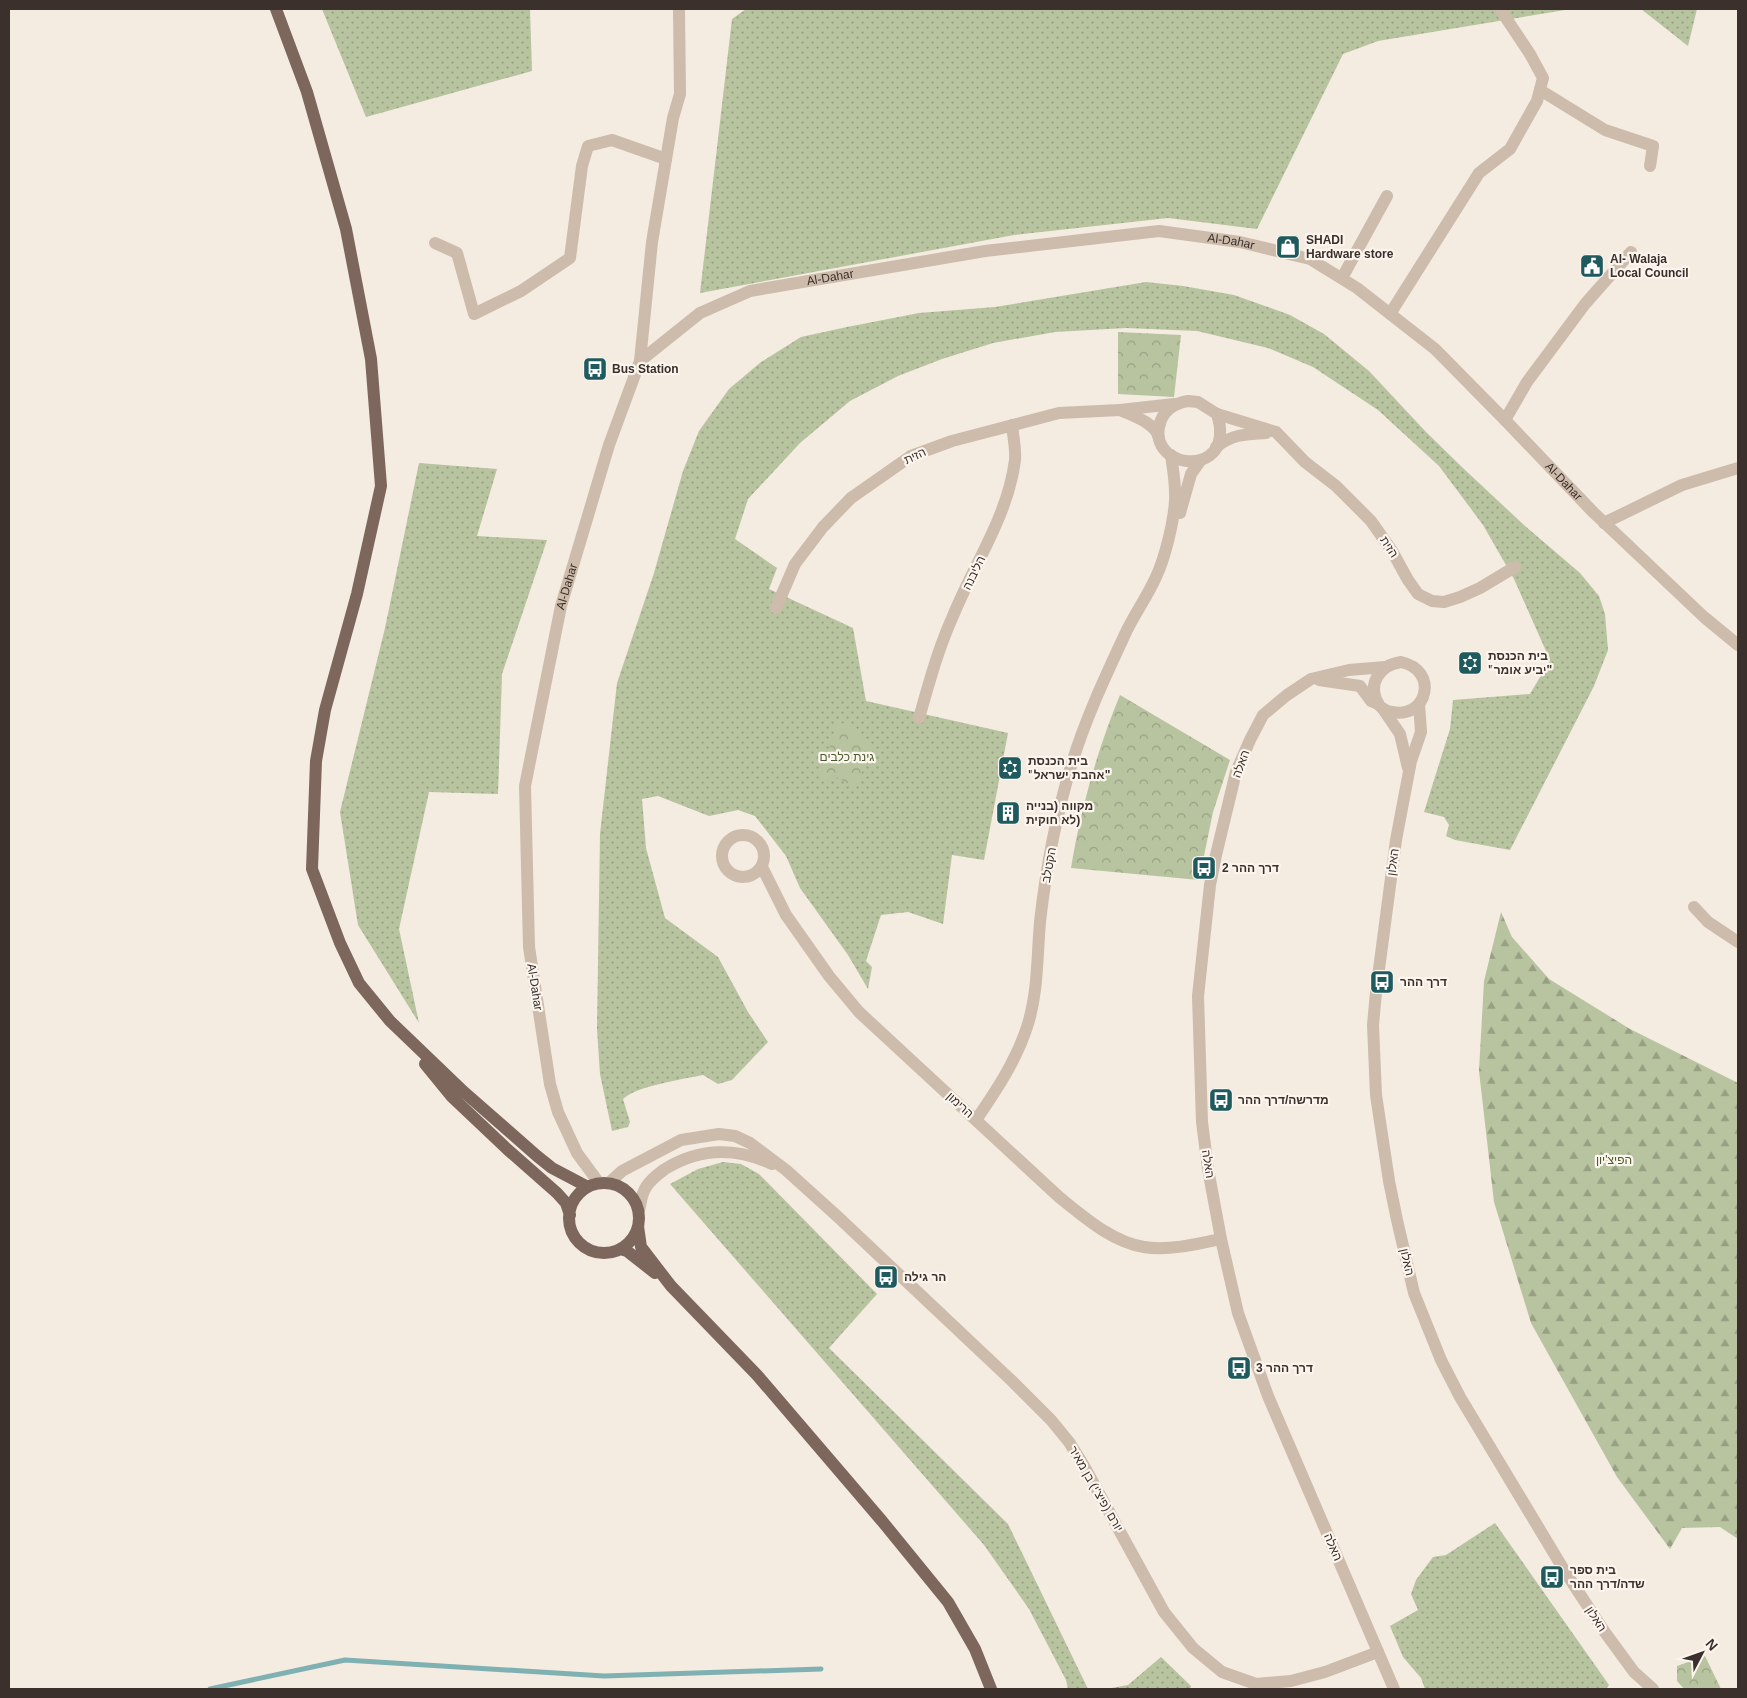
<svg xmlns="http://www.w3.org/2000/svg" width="1747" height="1698" font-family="Helvetica,'Noto Sans Hebrew',sans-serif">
<defs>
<pattern id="grass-dots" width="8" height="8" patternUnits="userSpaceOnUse" patternTransform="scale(1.25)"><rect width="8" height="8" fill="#b8c4a0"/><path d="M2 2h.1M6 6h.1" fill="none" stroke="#97a083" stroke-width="1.8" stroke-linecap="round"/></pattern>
<pattern id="forest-firs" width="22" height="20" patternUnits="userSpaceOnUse" patternTransform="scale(1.25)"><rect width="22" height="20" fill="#b8c4a0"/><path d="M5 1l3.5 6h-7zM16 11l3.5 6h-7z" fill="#97a083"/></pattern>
<pattern id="park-crowns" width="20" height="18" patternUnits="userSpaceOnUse" patternTransform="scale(1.25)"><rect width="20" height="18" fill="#b8c4a0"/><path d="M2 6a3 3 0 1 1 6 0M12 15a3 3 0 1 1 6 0" fill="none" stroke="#97a083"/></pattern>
</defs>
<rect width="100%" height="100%" fill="#f4ebe1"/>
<path fill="url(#grass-dots)" d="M322,9H530L532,71L366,117Z
M746,9H1571L1378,41L1343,54L1257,229L1168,218L1014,235L700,293L732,19Z
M1641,9H1697L1688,46Z
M1146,282L1183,286L1234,295L1290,315L1324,334L1369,371L1426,432L1464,469L1525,526L1580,573L1599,596L1605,614L1608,650L1594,686L1510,850L1455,840L1446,836L1449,825L1444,817L1424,812L1450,729L1453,700L1530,694L1550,660L1514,579L1483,525L1439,466L1378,410L1313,367L1268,348L1197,331L1126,328L1055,332L993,343L942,359L898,376L850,401L800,443L748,499L735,539L777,568L769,589L853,628L866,701L1008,733L984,860L952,855L943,924L908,912L881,915L866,961L872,967L868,989L848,955L800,888L786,856L755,816L738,810L709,816L658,796L642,799L646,848L665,918L718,957L748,1012L768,1042L732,1080L718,1084L703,1075C684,1079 636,1086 623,1099L630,1122L628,1127L612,1131L600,1074L597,1029L600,834L617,683L654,573L683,471L699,431L729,389L761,362L801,337L847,327L919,313L995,307Z
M419,463L497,469L477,536L547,540L502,674L498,794L429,792L399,929L419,1023L358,925L340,812L385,628Z
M723,1162L741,1164L759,1174L877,1294L829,1348L1008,1524L1088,1689H1068L1066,1680L1029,1609L984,1545L670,1184L698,1169Z
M1495,1523L1609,1685L1606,1689H1425L1421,1678L1403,1657L1390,1626L1418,1610L1411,1594L1416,1580L1433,1557L1446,1555Z
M1161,1657L1191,1686L1190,1689H1106L1128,1685Z"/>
<path fill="url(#forest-firs)" d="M1501,912L1512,937L1549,979L1630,1029L1738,1083V1539L1720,1527L1682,1528L1670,1549L1617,1477L1531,1323L1494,1202L1479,1071L1484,981Z"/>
<path fill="url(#park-crowns)" d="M1118,332L1181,335L1174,397L1118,394Z
M1120,695L1230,760L1213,812L1199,880L1071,868C1081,808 1097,751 1120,695Z
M838,722C854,726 861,735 871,747L856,788L836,777L833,781L819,778Z
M1705,1656L1721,1689H1684L1677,1681V1666Z"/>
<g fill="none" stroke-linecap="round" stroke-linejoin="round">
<path stroke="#7fb0b2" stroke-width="5" d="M210,1689L345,1660L604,1676L821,1669"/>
<g stroke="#cdbbac" stroke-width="12">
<path d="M1540,90L1605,130L1653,146L1650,166"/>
<path d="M435,243L457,253L474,314L521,291L570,258L582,166L588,146L612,140L666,159"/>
<path d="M1342,278L1387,196"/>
<path d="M1390,314L1479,173L1510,149L1537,101L1543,78L1530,54L1500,9"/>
<path d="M640,361L652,242L673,118L680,94L679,9"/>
<path d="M1188,401L1198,402L1217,414C1218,418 1220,424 1220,429C1224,479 1143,467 1161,420C1166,408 1176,403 1188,401Z"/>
<path d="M1120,410C1133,416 1156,423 1159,438"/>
<path d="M1217,414L1276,432L1305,462L1336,486L1371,521L1392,551L1408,580L1418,594L1432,601L1444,602L1460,597L1480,588L1515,567"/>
<path d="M1505,420L1527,382L1585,304L1631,252"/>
<path d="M1216,447C1233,434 1246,434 1266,433"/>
<path d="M1180,513L1191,474L1200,461"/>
<path d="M1604,523L1682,485L1738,468"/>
<path d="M776,608L795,564L823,527L851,498L911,456L952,441L1059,413L1120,410L1174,404"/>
<path d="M1401,662C1439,670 1428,719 1392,712C1387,711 1382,709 1379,705C1366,684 1380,665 1401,662Z"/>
<path d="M1385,667L1349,670L1311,679L1287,695L1263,715L1250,740L1236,772L1216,855L1210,885L1198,996L1202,1122L1208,1169L1221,1239L1238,1313L1268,1396L1394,1689"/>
<path d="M1319,680L1360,686L1371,701L1378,704"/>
<path d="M1419,704L1421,732L1411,761L1396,840L1376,992L1373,1025L1376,1095L1389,1181L1397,1220L1414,1293L1441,1360L1460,1397L1564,1570L1604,1631L1634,1672L1653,1689"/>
<path d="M1383,709L1400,734L1408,768"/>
<path d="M919,718C929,683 938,649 953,616C974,564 1008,516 1015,460C1016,449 1013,436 1012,425"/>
<circle cx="743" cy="856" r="21"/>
<path d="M762,867L786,915L829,976L859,1012L1059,1197C1084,1217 1112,1242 1144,1247C1168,1251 1198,1244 1221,1239"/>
<path d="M1694,907L1708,922L1738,942"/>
<path d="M976,1120C996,1091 1016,1061 1027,1027C1038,994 1037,957 1040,922C1046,868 1056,815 1072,763C1086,717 1107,673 1127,630C1136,612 1148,595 1156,577C1165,558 1174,521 1175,500C1176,485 1173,470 1171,455"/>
<path id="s1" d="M599,1183L577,1153L558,1112L550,1084L529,947L525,786L561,606L609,445L640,361L700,313L750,291L985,251L1159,231L1240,242L1310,259L1357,288L1435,349L1505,420L1593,512L1704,617L1738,645"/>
<path d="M609,1183L622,1171L681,1140L719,1134L735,1136L750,1143L786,1170L837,1216L1012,1381L1051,1420L1069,1442L1084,1466L1164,1612L1193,1648L1222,1672L1256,1684L1291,1681L1325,1672L1378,1652"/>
<path d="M639,1210C641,1204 641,1197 644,1191C647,1183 658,1174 665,1169C699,1148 736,1147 772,1164"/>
</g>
<path stroke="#7d675c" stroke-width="12" d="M276,9L307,92L346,229L371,359L381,486L357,594L325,710L316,761L312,869L340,943L359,983L390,1021L464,1092L537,1156L552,1168L588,1187
M425,1064L452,1097L507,1149L557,1193L566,1203L570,1215
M569 1218a35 35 0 1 1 70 0a35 35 0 1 1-70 0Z
M638,1226L641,1247L671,1286L757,1375L882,1521L948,1602L975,1649L991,1689
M620,1249L627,1251L655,1273"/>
</g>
<defs>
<symbol id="shop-square" viewBox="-11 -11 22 22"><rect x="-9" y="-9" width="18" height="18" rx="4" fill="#1f5a5e" stroke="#fbf5ee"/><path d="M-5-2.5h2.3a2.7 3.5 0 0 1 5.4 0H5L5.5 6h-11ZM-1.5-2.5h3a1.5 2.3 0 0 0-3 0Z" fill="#fff"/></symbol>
<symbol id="civic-square" viewBox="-11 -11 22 22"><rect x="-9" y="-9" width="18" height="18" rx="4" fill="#1f5a5e" stroke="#fbf5ee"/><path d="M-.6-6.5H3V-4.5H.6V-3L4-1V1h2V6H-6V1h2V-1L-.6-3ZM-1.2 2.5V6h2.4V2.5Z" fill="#fff"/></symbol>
<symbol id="bus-square" viewBox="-11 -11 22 22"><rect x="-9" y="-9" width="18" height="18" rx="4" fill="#1f5a5e" stroke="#fbf5ee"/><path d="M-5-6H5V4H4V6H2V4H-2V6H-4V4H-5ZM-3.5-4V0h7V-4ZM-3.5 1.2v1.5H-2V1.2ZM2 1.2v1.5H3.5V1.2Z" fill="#fff"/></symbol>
<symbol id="synagogue-square" viewBox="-11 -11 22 22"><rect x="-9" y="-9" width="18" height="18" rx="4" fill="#1f5a5e" stroke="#fbf5ee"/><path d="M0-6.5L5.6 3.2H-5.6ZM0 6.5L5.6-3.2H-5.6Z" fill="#fff"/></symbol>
<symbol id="building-square" viewBox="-11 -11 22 22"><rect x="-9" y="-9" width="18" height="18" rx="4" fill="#1f5a5e" stroke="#fbf5ee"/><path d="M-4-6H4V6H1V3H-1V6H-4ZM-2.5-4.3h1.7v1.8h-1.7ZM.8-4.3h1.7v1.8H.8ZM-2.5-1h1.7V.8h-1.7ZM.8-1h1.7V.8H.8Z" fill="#fff"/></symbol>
</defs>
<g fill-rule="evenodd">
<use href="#shop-square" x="1274" y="233" width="28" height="28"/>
<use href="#civic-square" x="1578" y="252" width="28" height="28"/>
<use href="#bus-square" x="581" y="355" width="28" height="28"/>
<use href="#synagogue-square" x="1456" y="649" width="28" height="28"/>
<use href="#synagogue-square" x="996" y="754" width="28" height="28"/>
<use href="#building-square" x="994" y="799" width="28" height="28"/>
<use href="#bus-square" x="1190" y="854" width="28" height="28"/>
<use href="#bus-square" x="1368" y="968" width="28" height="28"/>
<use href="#bus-square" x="1207" y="1086" width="28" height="28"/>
<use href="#bus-square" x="872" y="1263" width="28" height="28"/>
<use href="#bus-square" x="1225" y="1354" width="28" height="28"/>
<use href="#bus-square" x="1538" y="1563" width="28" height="28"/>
</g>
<g text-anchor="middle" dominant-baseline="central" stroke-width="4.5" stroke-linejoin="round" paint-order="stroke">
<g font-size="12" font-weight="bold" fill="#3b302b" stroke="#fbf5ee" text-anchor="start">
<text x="1306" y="240">SHADI<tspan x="1306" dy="14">Hardware store</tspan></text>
<text x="1610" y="259">Al- Walaja<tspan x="1610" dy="14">Local Council</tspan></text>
<text x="612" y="369">Bus Station</text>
<text x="1488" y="656">בית הכנסת<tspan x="1488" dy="14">"יביע אומר"</tspan></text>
<text x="1028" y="761">בית הכנסת<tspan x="1028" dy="14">"אהבת ישראל"</tspan></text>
<text x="1026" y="806">מקווה (בנייה<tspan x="1026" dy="14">לא חוקית)</tspan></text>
<text x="1222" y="868">דרך ההר 2</text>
<text x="1400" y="982">דרך ההר</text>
<text x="1238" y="1100">מדרשה/דרך ההר</text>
<text x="904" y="1277">הר גילה</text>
<text x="1256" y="1368">דרך ההר 3</text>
<text x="1570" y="1570">בית ספר<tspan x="1570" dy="14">שדה/דרך ההר</tspan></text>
</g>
<g font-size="12" fill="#3b302b" stroke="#fbf5ee">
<text stroke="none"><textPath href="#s1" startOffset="1470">Al-Dahar</textPath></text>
<text stroke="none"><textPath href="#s1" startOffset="1065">Al-Dahar</textPath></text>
<text transform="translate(915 456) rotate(-25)">הזית</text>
<text stroke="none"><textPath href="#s1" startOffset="1890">Al-Dahar</textPath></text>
<text transform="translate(1389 547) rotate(57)">הזית</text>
<text transform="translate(974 573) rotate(-64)">הליבנה</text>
<text stroke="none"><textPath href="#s1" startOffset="615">Al-Dahar</textPath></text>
<text transform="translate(1241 764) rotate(-70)">האלה</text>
<text transform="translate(1393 862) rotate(-83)">האלון</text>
<text transform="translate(1049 865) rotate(-80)">הקטלב</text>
<text transform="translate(535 987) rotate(81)">Al-Dahar</text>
<text transform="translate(960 1105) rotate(42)">הרימון</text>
<text transform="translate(1208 1164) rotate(81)">האלה</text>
<text transform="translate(1407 1262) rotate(77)">האלון</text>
<text transform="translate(1096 1489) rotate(60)">יורם (פיצ'י) בן מאיר</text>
<text transform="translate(1333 1547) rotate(67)">האלה</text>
<text transform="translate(1596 1619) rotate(57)">האלון</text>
</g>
<g font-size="12" fill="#4a5a2e" stroke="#fbf5ee">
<text x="847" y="757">גינת כלבים</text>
<text x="1614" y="1160">הפיצ'יון</text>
</g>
</g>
<rect width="1747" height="1698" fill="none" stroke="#3b302b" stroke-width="20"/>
<g transform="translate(1702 1653) rotate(49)" stroke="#fbf5ee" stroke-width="4" paint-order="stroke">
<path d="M0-4L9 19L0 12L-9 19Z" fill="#3b302b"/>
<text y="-8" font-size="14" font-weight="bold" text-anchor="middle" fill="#3b302b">N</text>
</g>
</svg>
